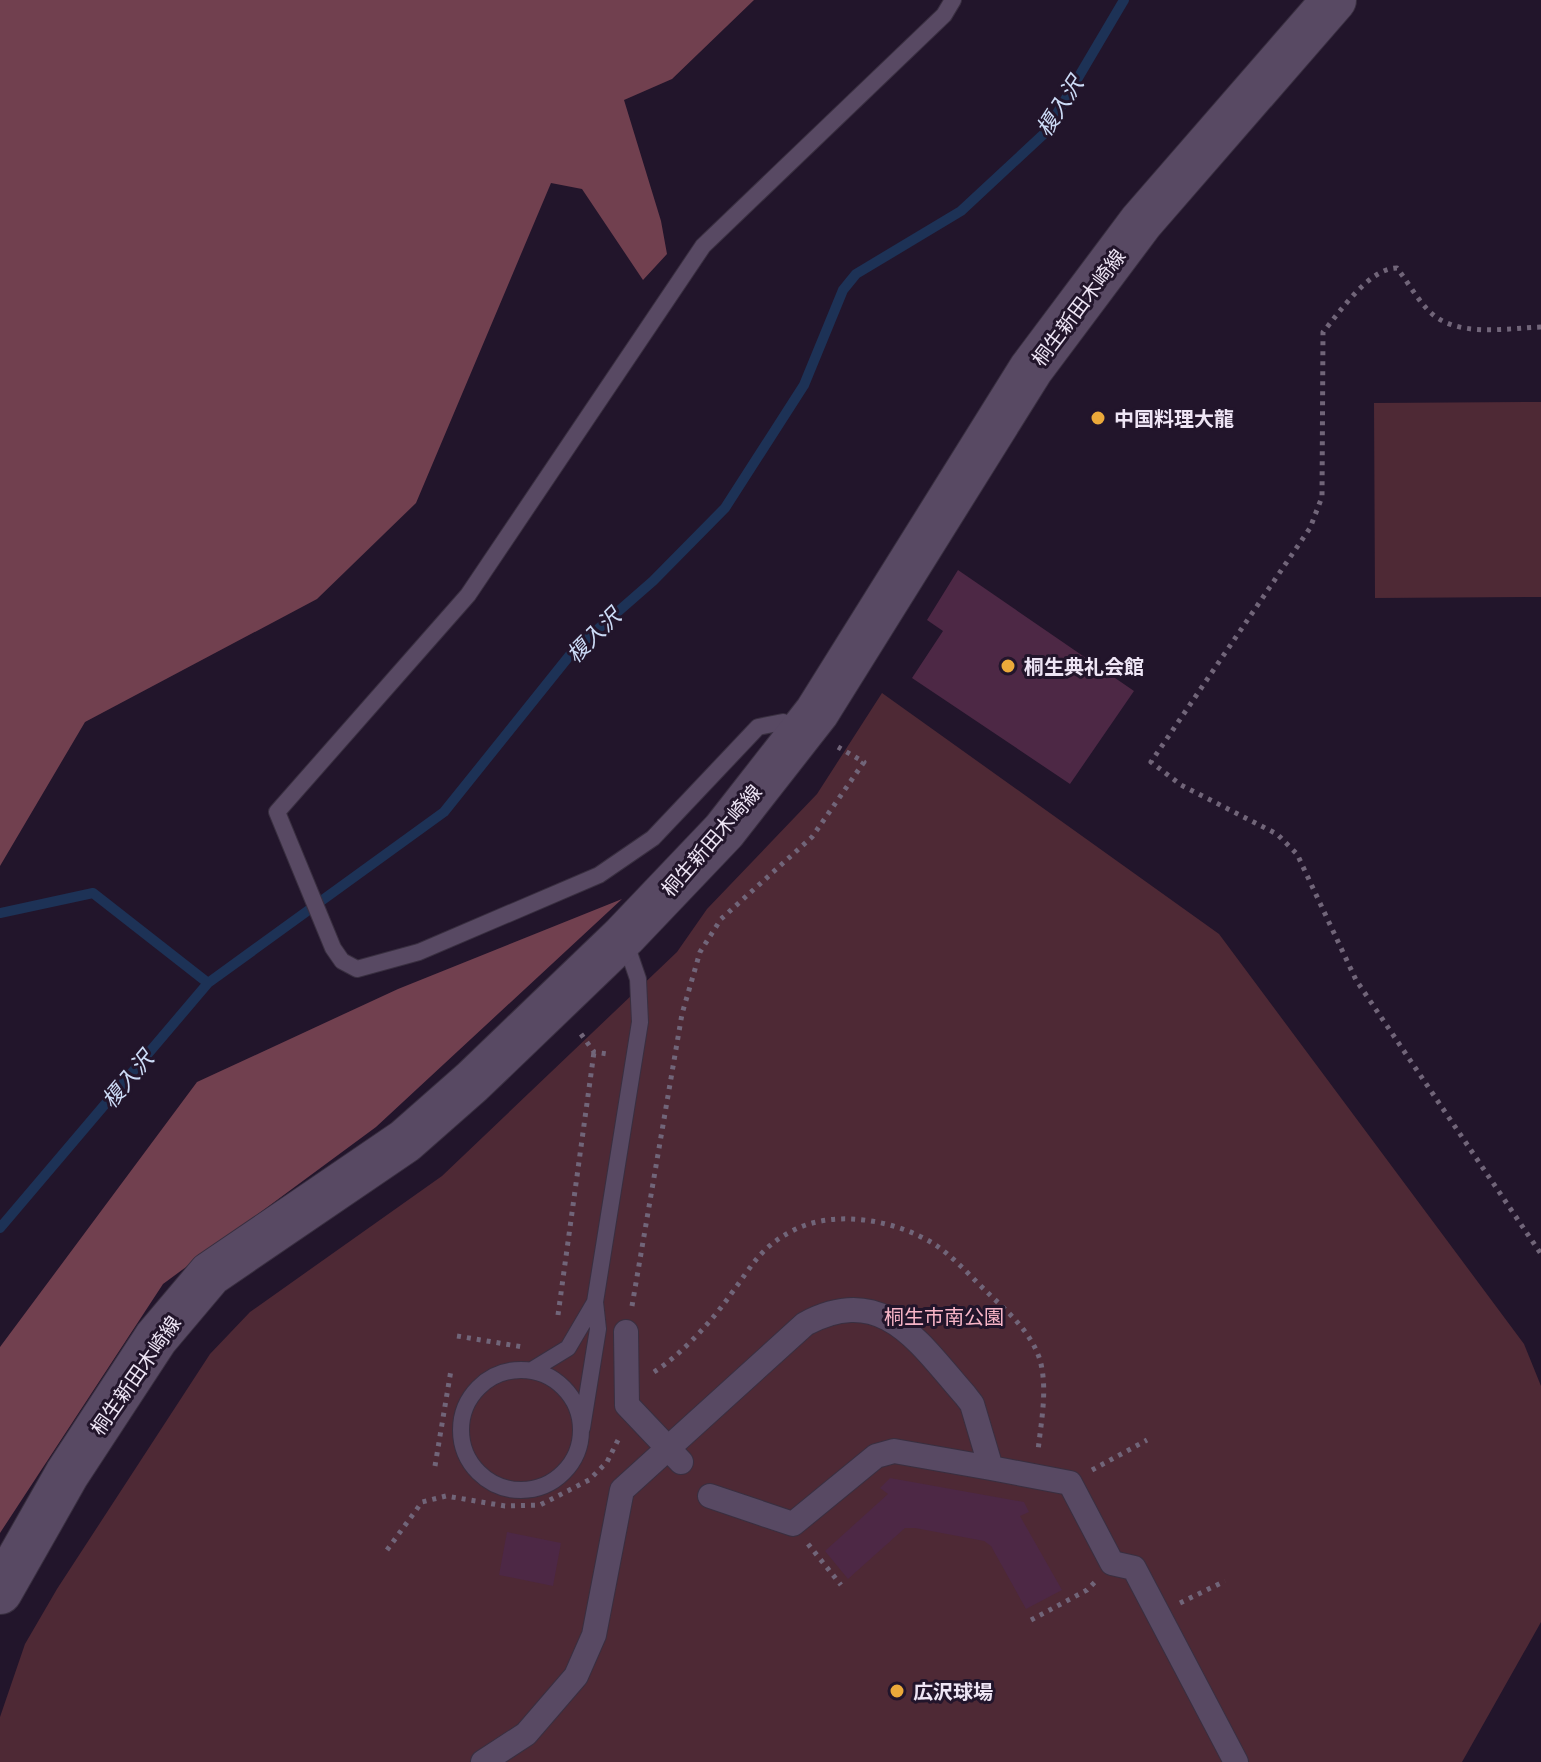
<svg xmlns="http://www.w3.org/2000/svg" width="1541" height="1762" font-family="Commissioner,'Noto Sans JP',sans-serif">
<rect width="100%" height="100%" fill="#22152b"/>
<path fill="#4e2935" d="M1541,402V597L1375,598L1374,403Z
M882,693L1219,934L1524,1344L1541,1386V1622L1462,1762H0V1717L25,1644L57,1589L210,1354L250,1312L442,1176L677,952L707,909L817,794Z"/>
<path fill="#71404f" d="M0,0H754L672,79L624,100L661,221L667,254L643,280L582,189L551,183L416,503L317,599L85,722L0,866Z
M622,899L376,1127L163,1284L0,1533V1347L197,1082L398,989Z"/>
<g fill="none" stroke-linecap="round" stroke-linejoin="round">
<path stroke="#1d3256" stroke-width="10" d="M0,913L93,893L208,983
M0,1228L208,983L444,812L574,650L653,581L725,508L804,385L843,290L856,274L961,211L1046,132L1124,0"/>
</g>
<path fill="#4d2845" d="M958,570L1134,691L1070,784L912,678L943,631L927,620Z
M890,1478L1024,1502L1029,1512L1020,1516L1062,1590L1026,1609L991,1546L984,1541L915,1528H905L848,1579L825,1551L888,1494L880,1488Z
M507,1532L561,1543L553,1586L499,1575Z"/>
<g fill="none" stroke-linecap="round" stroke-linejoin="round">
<defs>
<path id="service" d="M798,732L783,722L758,727L653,838L599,875L419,952L357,969L342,961L333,948L277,812L468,595L703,246L944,15L953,0
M461 1430a60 60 0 1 1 120 0a60 60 0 1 1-120 0Z
M532,1370L568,1348L595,1302
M582,1428L598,1329L595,1302L640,1022L638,979L624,938"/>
<path id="pedestrian" d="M626,1332L627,1405L681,1462
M710,1496L793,1524L876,1456L894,1451L991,1468
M483,1762L526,1734L576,1676L594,1635L622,1490L805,1324C883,1282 919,1343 965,1395L972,1404L991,1468L1070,1483L1112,1563L1134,1568L1236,1762"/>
<path id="secondary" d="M0,1592L67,1474L156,1338L210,1274L405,1141L472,1082L624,936L724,831L817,712L1031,369L1141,222L1334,0"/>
</defs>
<use href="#service" stroke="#392f40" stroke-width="18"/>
<use href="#pedestrian" stroke="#392f40" stroke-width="26"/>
<use href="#secondary" stroke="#392f40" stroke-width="46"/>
<path stroke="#716579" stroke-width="5" stroke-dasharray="4 6" stroke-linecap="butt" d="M1541,327C1505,328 1454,339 1427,309C1416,297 1407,281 1397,268C1369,268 1340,312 1323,332L1322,497L1310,528L1151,762L1181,785L1277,834L1297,854L1356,980L1541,1254
M581,1034L594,1052L608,1054
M632,1306L682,1014L700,952L721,919L812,837L864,762L838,747
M558,1315L594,1052
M457,1336L523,1347
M654,1372C682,1354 712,1321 731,1294C752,1266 760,1247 794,1230C835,1209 896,1220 934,1244C954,1257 971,1277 988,1293C1009,1313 1031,1332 1040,1360C1048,1389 1041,1422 1038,1451
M435,1466L451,1370
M1092,1470L1147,1440
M808,1544L841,1585
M387,1550L422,1502L446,1496L505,1506L540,1505L589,1480L607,1462L619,1438
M1180,1603L1225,1581
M1031,1620L1087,1590L1095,1582"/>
<use href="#service" stroke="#584963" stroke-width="16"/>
<use href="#pedestrian" stroke="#584963" stroke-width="24"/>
<use href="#secondary" stroke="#584963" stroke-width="44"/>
</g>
<g fill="#eba93a" stroke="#22152b" stroke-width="3">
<circle cx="1098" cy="418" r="8"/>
<circle cx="1008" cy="666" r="8"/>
<circle cx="897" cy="1691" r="8"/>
</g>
<g text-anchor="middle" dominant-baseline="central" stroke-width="6" stroke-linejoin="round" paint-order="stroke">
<g font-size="20" fill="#eee5f5" stroke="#22152b">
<text transform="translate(1078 307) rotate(-53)">桐生新田木崎線</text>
<text transform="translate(711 840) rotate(-49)">桐生新田木崎線</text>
<text transform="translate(135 1375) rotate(-55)">桐生新田木崎線</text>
</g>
<g font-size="20" font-weight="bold" fill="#eee5f5" stroke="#22152b" text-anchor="start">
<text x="1114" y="418">中国料理大龍</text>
<text x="1024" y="666">桐生典礼会館</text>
<text x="913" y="1691">広沢球場</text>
</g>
<g font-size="20" fill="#f8b5c7" stroke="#22152b">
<text x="944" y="1316">桐生市南公園</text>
</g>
<g font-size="22" font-style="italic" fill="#ccdbf6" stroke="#22152b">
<text transform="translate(1059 106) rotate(-57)">榎入沢</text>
<text transform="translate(593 635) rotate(-45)">榎入沢</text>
<text transform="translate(127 1079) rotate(-50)">榎入沢</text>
</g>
</g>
</svg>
